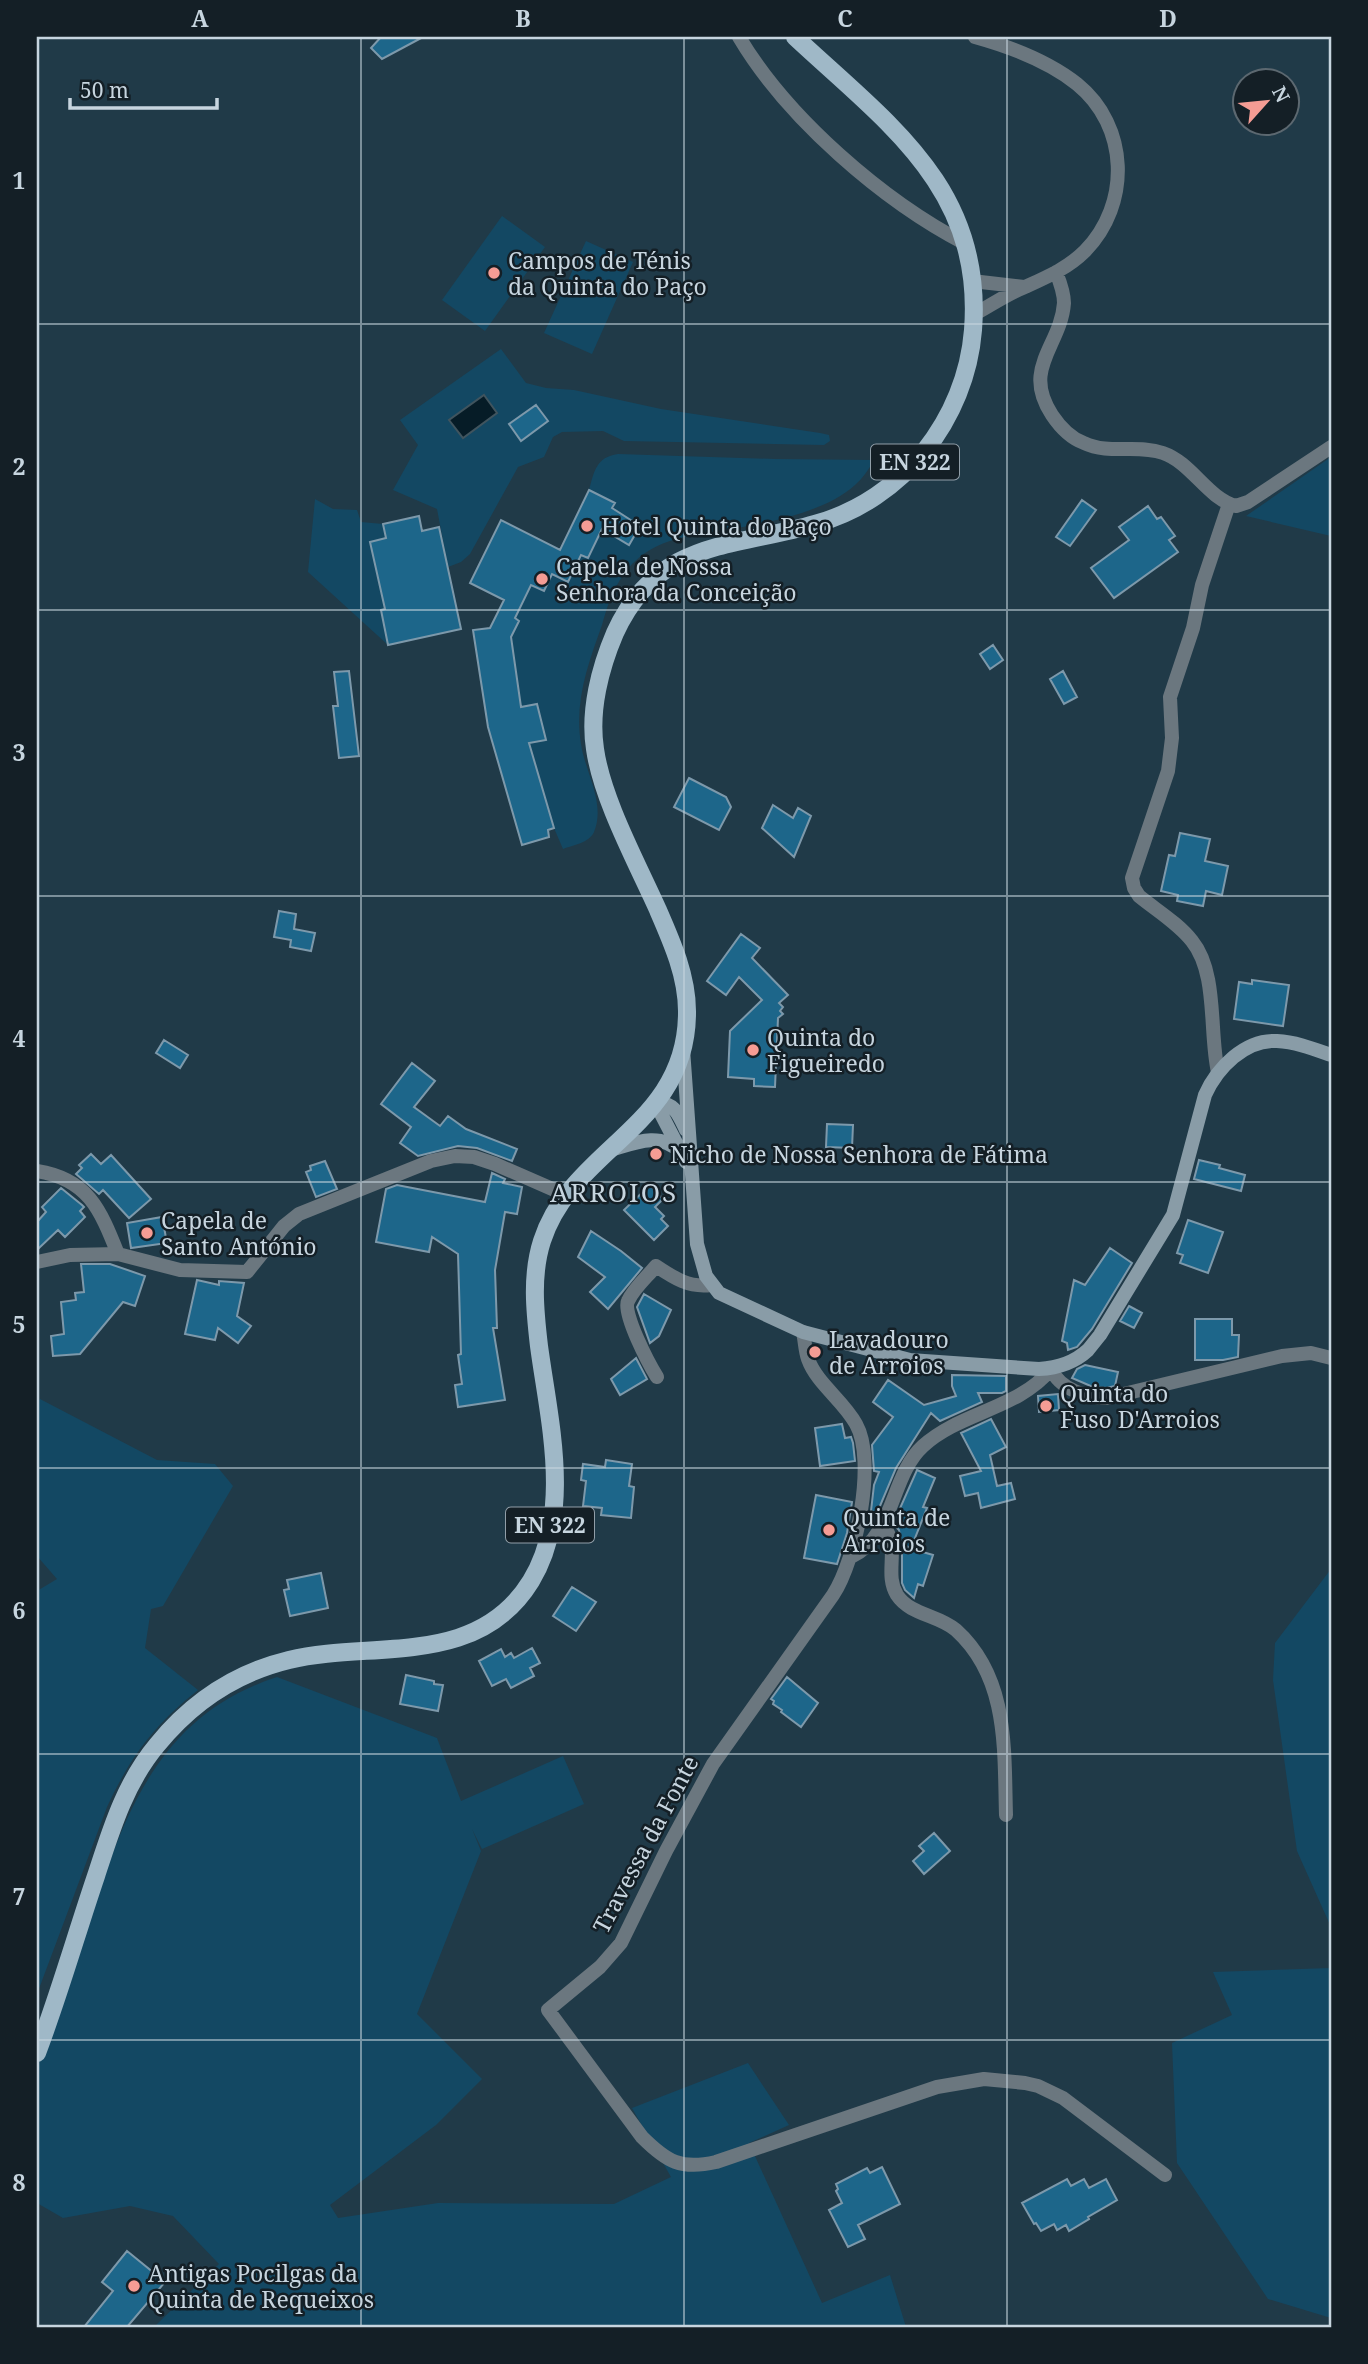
<svg xmlns="http://www.w3.org/2000/svg" width="1368" height="2364" font-family="'Noto Serif',serif">
<rect width="100%" height="100%" fill="#203a48"/>
<path fill="#134863" d="M502,216L545,247L485,331L442,300Z
M586,241L633,262L592,354L544,333Z
M501,349L526,383L546,388L574,390L661,409L820,433L829,435L830,441L824,445L624,441L603,431L562,432L553,437L544,457L518,467L470,554L461,562L448,567L437,509L393,490L418,445L400,420Z
M618,454L775,459L874,460C869,469 863,478 855,485C824,513 766,523 726,530C680,537 642,540 617,585C610,597 606,611 602,625C588,664 574,702 581,744C585,772 606,803 594,832C589,843 573,845 563,849L554,828L529,743L545,739L537,705L521,707L511,637L519,621L515,618L531,585L544,591L552,574L568,581L581,555L588,557L615,504L589,490C594,472 596,457 618,454Z
M1331,457V536L1246,516Z
M315,499L333,509L357,510L361,522L383,524L386,538L370,542L385,609L381,611L388,645L308,572Z
M40,1399L157,1460L215,1464L233,1486L163,1606L151,1609L145,1648L198,1690C155,1724 130,1757 107,1807L37,1994V1591L57,1579L37,1556V1403Z
M1331,1569V1927L1297,1851L1273,1680L1275,1643Z
M277,1677L437,1738L461,1801L563,1756L584,1804L482,1849L472,1829L481,1851L417,2014L482,2079L436,2125L330,2205L338,2218L438,2203L614,2204L671,2177L632,2108L748,2063L789,2125L749,2143L822,2303L890,2275L906,2327H154L219,2264L173,2216L130,2206L63,2218L37,2203C37,2159 33,2112 37,2069C38,2059 44,2049 47,2039C56,2014 65,1989 74,1964C117,1844 141,1721 277,1677Z
M1331,1968V2318L1268,2299L1177,2163L1172,2043L1232,2015L1213,1972Z"/>
<path fill="#061c27" stroke="#40545e" stroke-width="2" d="M484,395L497,413L463,438L449,420Z"/>
<path fill="#1d668a" stroke="#7d99ab" stroke-width="2" d="M381,37H423L382,59L371,48Z
M536,405L548,421L521,441L509,424Z
M589,490L615,503L612,508L640,526L629,545L602,529L588,558L581,555L568,582L552,574L544,591L531,585L515,618L519,621L511,637L521,707L537,704L546,740L529,743L554,828L548,830L549,837L522,845L488,727L473,630L490,628L504,600L470,583L501,520L560,550Z
M1082,500L1096,510L1070,546L1056,537Z
M1148,506L1157,519L1161,517L1175,536L1169,540L1178,552L1114,598L1091,568L1129,540L1119,527Z
M419,516L422,531L439,527L461,629L388,645L381,610L385,609L370,542L386,538L383,524Z
M993,645L1003,660L990,669L980,654Z
M349,671L359,756L339,758L333,706H338L334,672Z
M1063,671L1077,697L1064,704L1050,679Z
M689,778L726,797L731,807L719,830L674,807Z
M773,805L793,818L798,808L811,816L794,857L762,828Z
M1180,833L1210,839L1205,861L1228,866L1222,895L1206,891L1203,906L1177,901L1178,895L1161,891L1169,855L1175,856Z
M279,911L296,914L294,929L315,933L311,951L290,947L291,940L274,937Z
M741,934L760,948L752,958L788,995L779,1003L783,1007L780,1011L783,1014L778,1018L775,1087L754,1086V1079L728,1077L730,1031L762,1000L739,977L726,995L707,981Z
M1252,980L1289,985L1283,1026L1234,1019L1239,982L1252,984Z
M164,1040L188,1055L180,1068L156,1053Z
M412,1063L435,1081L414,1107L440,1126L448,1116L466,1129L517,1149L512,1161L477,1148L458,1146L418,1156L400,1143L411,1127L381,1104Z
M827,1124L853,1125L852,1148L826,1147Z
M91,1154L101,1164L111,1155L151,1199L129,1218L103,1190L99,1194L76,1174L82,1168L79,1165Z
M1199,1160L1220,1165L1219,1168L1245,1175L1241,1191L1194,1179Z
M325,1161L337,1189L316,1197L306,1172L311,1170L310,1166Z
M492,1173L505,1179L503,1183L522,1187L517,1214L505,1212L495,1270L497,1328H493L505,1400L458,1407L455,1385L462,1384L458,1355L461,1354L458,1254L432,1237L429,1252L376,1242L386,1189L397,1185L485,1202Z
M650,1185L663,1199L655,1207L664,1216L661,1219L668,1226L654,1240L624,1210Z
M61,1188L82,1205L84,1207L80,1211L85,1217L65,1237L58,1230L37,1250V1222L46,1212L42,1207Z
M162,1217L167,1243L131,1248L127,1223Z
M1188,1220L1223,1232L1208,1273L1180,1263L1183,1255L1177,1253Z
M591,1231L621,1251L642,1268L608,1309L590,1292L605,1277L578,1257Z
M1110,1248L1132,1263L1092,1329L1077,1347L1068,1350L1067,1343L1062,1341L1074,1280L1085,1285Z
M81,1264H110L145,1276L135,1306L123,1302L80,1354L53,1356L51,1336L64,1334L61,1302L76,1300L75,1293L84,1292Z
M197,1280L219,1285V1281L244,1283L237,1316L251,1326L238,1343L218,1328L215,1340L185,1334Z
M644,1294L671,1310L659,1336L650,1343L637,1307Z
M1129,1306L1142,1313L1134,1328L1120,1321Z
M1195,1319H1232V1335H1239L1238,1357L1223,1360H1195Z
M636,1358L647,1379L620,1395L611,1379Z
M1085,1365L1118,1372L1115,1386L1106,1388L1093,1387L1072,1378L1077,1369Z
M952,1375L1006,1376V1391L1002,1393H978L982,1402L940,1421L931,1413L896,1468L877,1513L871,1511L874,1485L879,1472L874,1471L872,1445L893,1417L873,1402L888,1380L924,1405L956,1396L952,1386Z
M1058,1394L1059,1410L1039,1412L1038,1396Z
M991,1419L1006,1447L990,1455L997,1486L1011,1483L1015,1499L981,1508L978,1493L965,1496L960,1476L981,1471L961,1433Z
M842,1424L845,1438L851,1437L853,1443L855,1461L820,1466L815,1428Z
M606,1460L632,1464L629,1486L634,1487L631,1518L601,1515L602,1508L583,1506L586,1481L581,1480L583,1464L605,1467Z
M917,1470L935,1478L923,1507L927,1508L911,1548L901,1544L899,1530L893,1524Z
M816,1495L852,1502L847,1533L837,1564L804,1558Z
M902,1546L933,1555L923,1586L918,1584L914,1598L905,1590L902,1583Z
M321,1573L328,1608L290,1616L284,1590L289,1589L287,1580Z
M572,1587L596,1602L576,1631L553,1616Z
M532,1648L540,1663L530,1668L534,1676L511,1688L506,1679L492,1686L479,1661L501,1649L505,1657L511,1653L514,1658Z
M406,1675L434,1681V1684L443,1685L438,1711L400,1704Z
M787,1677L818,1703L801,1727L781,1712L782,1710L773,1704L774,1701L771,1699Z
M934,1833L950,1851L924,1874L913,1861L924,1851L919,1846Z
M882,2167L900,2204L858,2225L865,2239L848,2247L829,2210L842,2203L836,2191L838,2189L836,2184L867,2168L870,2173Z
M1067,2179L1071,2186L1084,2179L1089,2188L1106,2179L1117,2200L1088,2217L1089,2219L1069,2231L1066,2225L1057,2230L1054,2224L1041,2231L1036,2223L1034,2224L1022,2203Z
M127,2251L165,2282L127,2327H84L113,2291L102,2282Z"/>
<g fill="none" stroke-linecap="round" stroke-linejoin="round">
<path stroke="#6b777f" stroke-width="14" d="M739,37C787,118 883,201 966,244
M1056,272C1060,282 1064,293 1064,303C1061,346 1021,368 1052,415C1060,427 1070,438 1084,443C1109,455 1138,444 1163,453C1192,463 1207,498 1236,506L1248,502L1331,447
M972,281L1024,287
M973,315C990,306 1007,294 1025,287C1047,277 1068,268 1085,251C1131,204 1129,126 1077,84C1048,61 1011,47 975,37
M1218,1072C1209,1033 1218,973 1192,941C1178,923 1156,910 1139,896L1134,888L1132,878L1168,771L1172,738L1170,697L1193,628L1202,585L1229,504
M37,1171C88,1179 100,1209 118,1254
M37,1262L70,1255L118,1254L180,1270L247,1272L284,1226L299,1214L431,1161L455,1156L474,1157L495,1164L566,1195
M803,1332C805,1341 805,1351 808,1359C817,1384 843,1400 856,1424C877,1461 856,1560 833,1595L713,1764L666,1851L621,1943L600,1967L548,2010L642,2137C667,2162 681,2170 716,2162L937,2087L984,2079L1025,2083L1038,2086L1063,2098L1165,2175
M657,1377C649,1364 622,1313 628,1301C634,1288 647,1277 656,1266C674,1278 689,1288 711,1285
M882,1524C902,1547 883,1572 897,1595C910,1615 939,1615 956,1630C1009,1678 1004,1750 1006,1815
M851,1557C895,1536 890,1476 923,1446C960,1412 1019,1409 1051,1369C1060,1389 1086,1398 1107,1398L1282,1356L1311,1353L1331,1358"/>
<path stroke="#899ca7" stroke-width="14" d="M683,1049L697,1244L706,1276L719,1293L803,1332L910,1360L1039,1369C1058,1368 1074,1363 1088,1350L1100,1335L1173,1215L1205,1095C1217,1068 1245,1039 1277,1041C1296,1042 1314,1049 1331,1055
M686,1130C679,1115 674,1101 656,1104L686,1162
M611,1150C634,1143 660,1131 680,1152"/>
<path stroke="#9fb8c7" stroke-width="18" d="M37,2053C59,1995 76,1935 96,1876C111,1830 125,1783 157,1745C192,1702 235,1673 289,1660C372,1640 477,1669 531,1581C573,1512 549,1421 539,1346C535,1312 531,1275 542,1241C572,1147 688,1127 687,1011C687,976 672,942 658,910C637,863 602,799 595,749C589,711 600,668 615,633C658,539 732,548 815,524C903,500 966,419 973,330C984,188 887,123 795,37"/>
</g>
<path fill="none" stroke="#c7d5df" stroke-width="2" stroke-opacity="0.55" d="M361,37V2327M684,37V2327M1007,37V2327M37,324H1331M37,610H1331M37,896H1331M37,1182H1331M37,1468H1331M37,1754H1331M37,2040H1331"/>
<g fill="#f59c94" stroke="#141f26" stroke-width="2.5">
<circle cx="494" cy="273" r="7"/>
<circle cx="587" cy="526" r="7"/>
<circle cx="542" cy="579" r="7"/>
<circle cx="753" cy="1050" r="7"/>
<circle cx="656" cy="1154" r="7"/>
<circle cx="147" cy="1233" r="7"/>
<circle cx="815" cy="1352" r="7"/>
<circle cx="1046" cy="1406" r="7"/>
<circle cx="829" cy="1530" r="7"/>
<circle cx="134" cy="2286" r="7"/>
</g>
<g text-anchor="middle" dominant-baseline="central" stroke-width="5" stroke-linejoin="round" paint-order="stroke">
<g fill="#141f26" stroke="#919ea8" stroke-width="2">
<rect x="871" y="444.5" width="88" height="35" rx="5"/>
<rect x="506" y="1507.5" width="88" height="35" rx="5"/>
</g>
<g font-size="21" font-weight="bold" fill="#c7d5df">
<text x="915" y="462">EN 322</text>
<text x="550" y="1525">EN 322</text>
</g>
<g font-size="23" fill="#c7d5df" stroke="#141f26" text-anchor="start">
<text x="508" y="260">Campos de Ténis<tspan x="508" dy="26">da Quinta do Paço</tspan></text>
<text x="601" y="526">Hotel Quinta do Paço</text>
<text x="556" y="566">Capela de Nossa<tspan x="556" dy="26">Senhora da Conceição</tspan></text>
<text x="767" y="1037">Quinta do<tspan x="767" dy="26">Figueiredo</tspan></text>
<text x="670" y="1154">Nicho de Nossa Senhora de Fátima</text>
<text x="161" y="1220">Capela de<tspan x="161" dy="26">Santo António</tspan></text>
<text x="829" y="1339">Lavadouro<tspan x="829" dy="26">de Arroios</tspan></text>
<text x="1060" y="1393">Quinta do<tspan x="1060" dy="26">Fuso D'Arroios</tspan></text>
<text x="843" y="1517">Quinta de<tspan x="843" dy="26">Arroios</tspan></text>
<text x="148" y="2273">Antigas Pocilgas da<tspan x="148" dy="26">Quinta de Requeixos</tspan></text>
</g>
<g font-size="23" fill="#c7d5df" stroke="#141f26">
<text transform="translate(645 1844) rotate(-62)">Travessa da Fonte</text>
</g>
<g font-size="26" letter-spacing="2" fill="#c7d5df" stroke="#141f26">
<text x="614" y="1192">ARROIOS</text>
</g>
</g>
<rect width="1368" height="2364" fill="none" stroke="#141f26" stroke-width="77"/>
<g transform="translate(1266 102) rotate(63)"><circle r="33" fill="#141f26" stroke="#5c6870" stroke-width="2"/>
<path d="M0-5L12 26L0 18L-12 26Z" fill="#f59c94"/>
<text y="-10" font-size="19" font-weight="bold" text-anchor="middle" fill="#c7d5df">N</text>
</g>
<path d="M70 98v10h147v-10" fill="none" stroke="#c7d5df" stroke-width="3.5"/>
<text x="80" y="98" font-size="21" fill="#c7d5df" stroke="#141f26" stroke-width="5" paint-order="stroke">50 m</text>
<rect x="38" y="38" width="1292" height="2288" fill="none" stroke="#c7d5df" stroke-width="2.5"/>
<g font-size="23" text-anchor="middle" font-weight="bold" fill="#c7d5df">
<text x="200" y="27">A</text>
<text x="523" y="27">B</text>
<text x="845" y="27">C</text>
<text x="1168" y="27">D</text>
<text x="19" y="189">1</text>
<text x="19" y="475">2</text>
<text x="19" y="761">3</text>
<text x="19" y="1047">4</text>
<text x="19" y="1333">5</text>
<text x="19" y="1619">6</text>
<text x="19" y="1905">7</text>
<text x="19" y="2191">8</text>
</g>
</svg>
